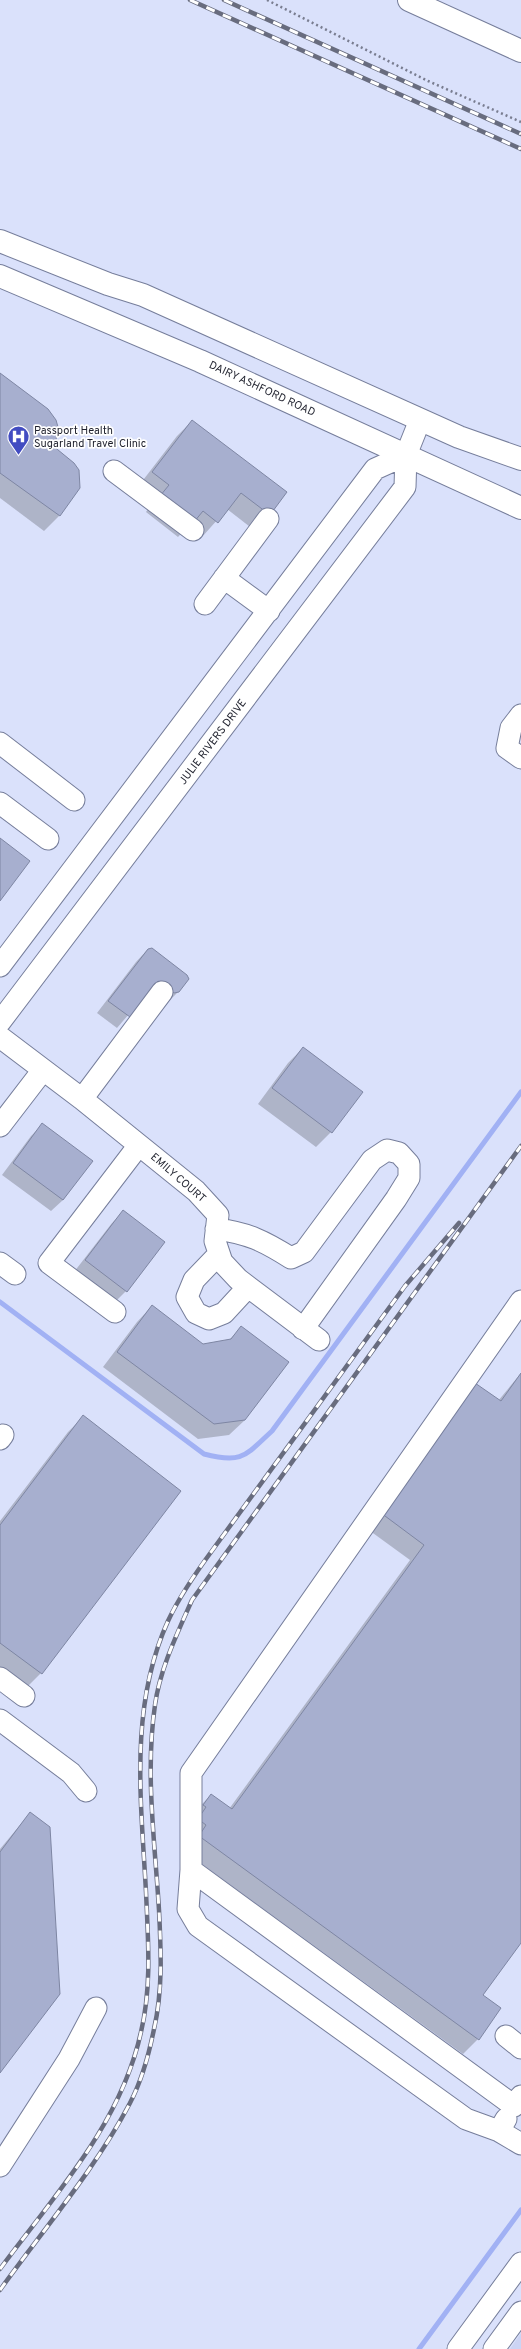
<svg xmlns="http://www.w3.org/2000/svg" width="521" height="2349" font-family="Overpass,sans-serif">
<rect width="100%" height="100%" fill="#dae1fb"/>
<path fill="#ccd4f4" d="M521,2333V2349H510Z"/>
<path fill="#0003" d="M0,374L79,488L59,516L44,531L0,498Z
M192,421L286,493L254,530L227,509L202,537L188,526L178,537L146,512L154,500L137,488L177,436Z
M148,949L179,991L167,1003L147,993L117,1028L97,1013L136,962Z
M303,1048L361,1092L331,1132L316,1147L258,1104L288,1063Z
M42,1125L91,1161L63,1200L51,1211L2,1175L31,1136Z
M123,1212L126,1291L114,1303L74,1272L112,1223Z
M152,1306L202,1345L228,1341L241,1328L245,1420L229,1435L198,1439L103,1367L137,1322Z
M521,1373V1941L482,1995L478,2039L463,2054L184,1851L196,1810L211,1795L229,1809L410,1560L366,1528L498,1401Z
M83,1417L180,1491L41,1673L26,1688L0,1669V1521L68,1432Z
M30,1813L0,2071V1849Z"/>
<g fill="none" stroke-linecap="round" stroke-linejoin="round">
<path stroke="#a1b1f4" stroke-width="5" d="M0,1302L204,1454C242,1464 245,1456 272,1431L521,1092
M419,2349L521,2210"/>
</g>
<path fill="#a7afcf" stroke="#7e86a3" d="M0,373L48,409L56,420L58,427L56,440L52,445L74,463L79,470L80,488L60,516L0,473Z
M192,420L287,492L270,515L241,493L218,523L203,511L194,522L160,496L169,485L152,472Z
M0,838L30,861L0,901Z
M152,948L187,975L189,979L179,992L174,993L158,981L130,1017L108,1001L148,949Z
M303,1047L363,1092L332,1133L272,1088Z
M42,1123L93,1161L63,1200L13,1163Z
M123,1210L165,1242L127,1292L85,1260Z
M152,1305L203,1344L231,1339L241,1326L289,1362L245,1420L214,1424L117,1352Z
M521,1373V1943L483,1995L501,2008L479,2040L199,1836L206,1825L198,1819L206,1807L203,1805L211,1794L232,1809L424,1545L381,1513L475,1383L501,1401Z
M83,1415L181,1491L42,1674L0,1643V1525Z
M30,1812L50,1827L60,1994L0,2073V1852Z"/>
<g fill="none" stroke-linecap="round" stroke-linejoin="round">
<defs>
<path id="minor" d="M114,471L193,530
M224,578L269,611
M205,604L268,519
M521,715L511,728L507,748L521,758
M0,743L74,800
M0,803L48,839
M0,966L375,469L406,455
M0,1022L405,487L406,455L420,420
M0,1037L82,1099L196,1191L218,1215L215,1241L222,1262L238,1279L319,1340
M82,1099L162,992
M0,1126L43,1070
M216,1229C248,1233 264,1241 291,1258L304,1252L372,1160L387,1150L399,1153L409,1164V1178L396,1199L303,1329
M219,1254L194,1280L187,1297L196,1313L209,1319L224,1313L248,1287
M0,1263L15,1274
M521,1301L191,1773V1870L514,2106L521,2096
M115,1312L49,1263L139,1145
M0,1439L3,1435
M0,1678L24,1696
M0,1720L71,1773L86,1791
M191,1870L188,1909L198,1926L466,2119L499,2131
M506,2036L521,2048
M506,2119L499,2131L521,2144
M0,2166L69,2059L96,2008
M458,2349L521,2263
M494,2349L521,2312"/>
<path id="major" d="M409,0L521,51
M0,241L108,284L143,295L459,437L521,459
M0,276L200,361L521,508"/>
</defs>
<use href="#minor" stroke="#767e9b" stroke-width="23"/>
<use href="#major" stroke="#767e9b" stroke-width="24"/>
<path stroke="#797d90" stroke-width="2.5" stroke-dasharray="2 3" stroke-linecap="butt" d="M267,0L428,81L521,122"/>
<use href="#minor" stroke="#fff" stroke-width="21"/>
<use href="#major" stroke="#fff" stroke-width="22"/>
<defs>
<path id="rail" d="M190,0L521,149
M224,0L521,134
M0,2269C54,2196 121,2124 141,2032C152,1986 148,1939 146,1892C141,1800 129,1707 168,1621C180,1595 197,1571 214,1548L405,1286L459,1223
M0,2290C43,2230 96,2168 130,2103C142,2080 149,2054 154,2029C163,1990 161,1950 159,1910C155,1843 145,1773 155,1705C160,1669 177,1634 192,1600L521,1146"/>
</defs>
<use href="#rail" stroke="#686c7e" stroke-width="4.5"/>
<use href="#rail" stroke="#fff" stroke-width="3" stroke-dasharray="9" stroke-linecap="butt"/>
</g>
<defs>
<symbol id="hospital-pin" viewBox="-11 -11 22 30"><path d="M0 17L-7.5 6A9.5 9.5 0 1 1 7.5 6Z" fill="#424cc1" stroke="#fff"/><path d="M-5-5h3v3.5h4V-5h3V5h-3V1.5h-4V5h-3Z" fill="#fff"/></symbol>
</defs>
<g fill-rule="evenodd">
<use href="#hospital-pin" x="6" y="424" width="25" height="34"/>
</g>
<g text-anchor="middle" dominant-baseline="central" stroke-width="3.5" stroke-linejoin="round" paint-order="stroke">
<g font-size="11" fill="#1e202c" stroke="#fff">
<text transform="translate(262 389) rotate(25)">DAIRY ASHFORD ROAD</text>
<text transform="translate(213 742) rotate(-53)">JULIE RIVERS DRIVE</text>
<text transform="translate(178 1178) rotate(41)">EMILY COURT</text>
</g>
<g font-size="11" fill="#1e202c" stroke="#fff" text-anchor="start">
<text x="34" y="431">Passport Health<tspan x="34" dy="13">Sugarland Travel Clinic</tspan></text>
</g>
</g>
</svg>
